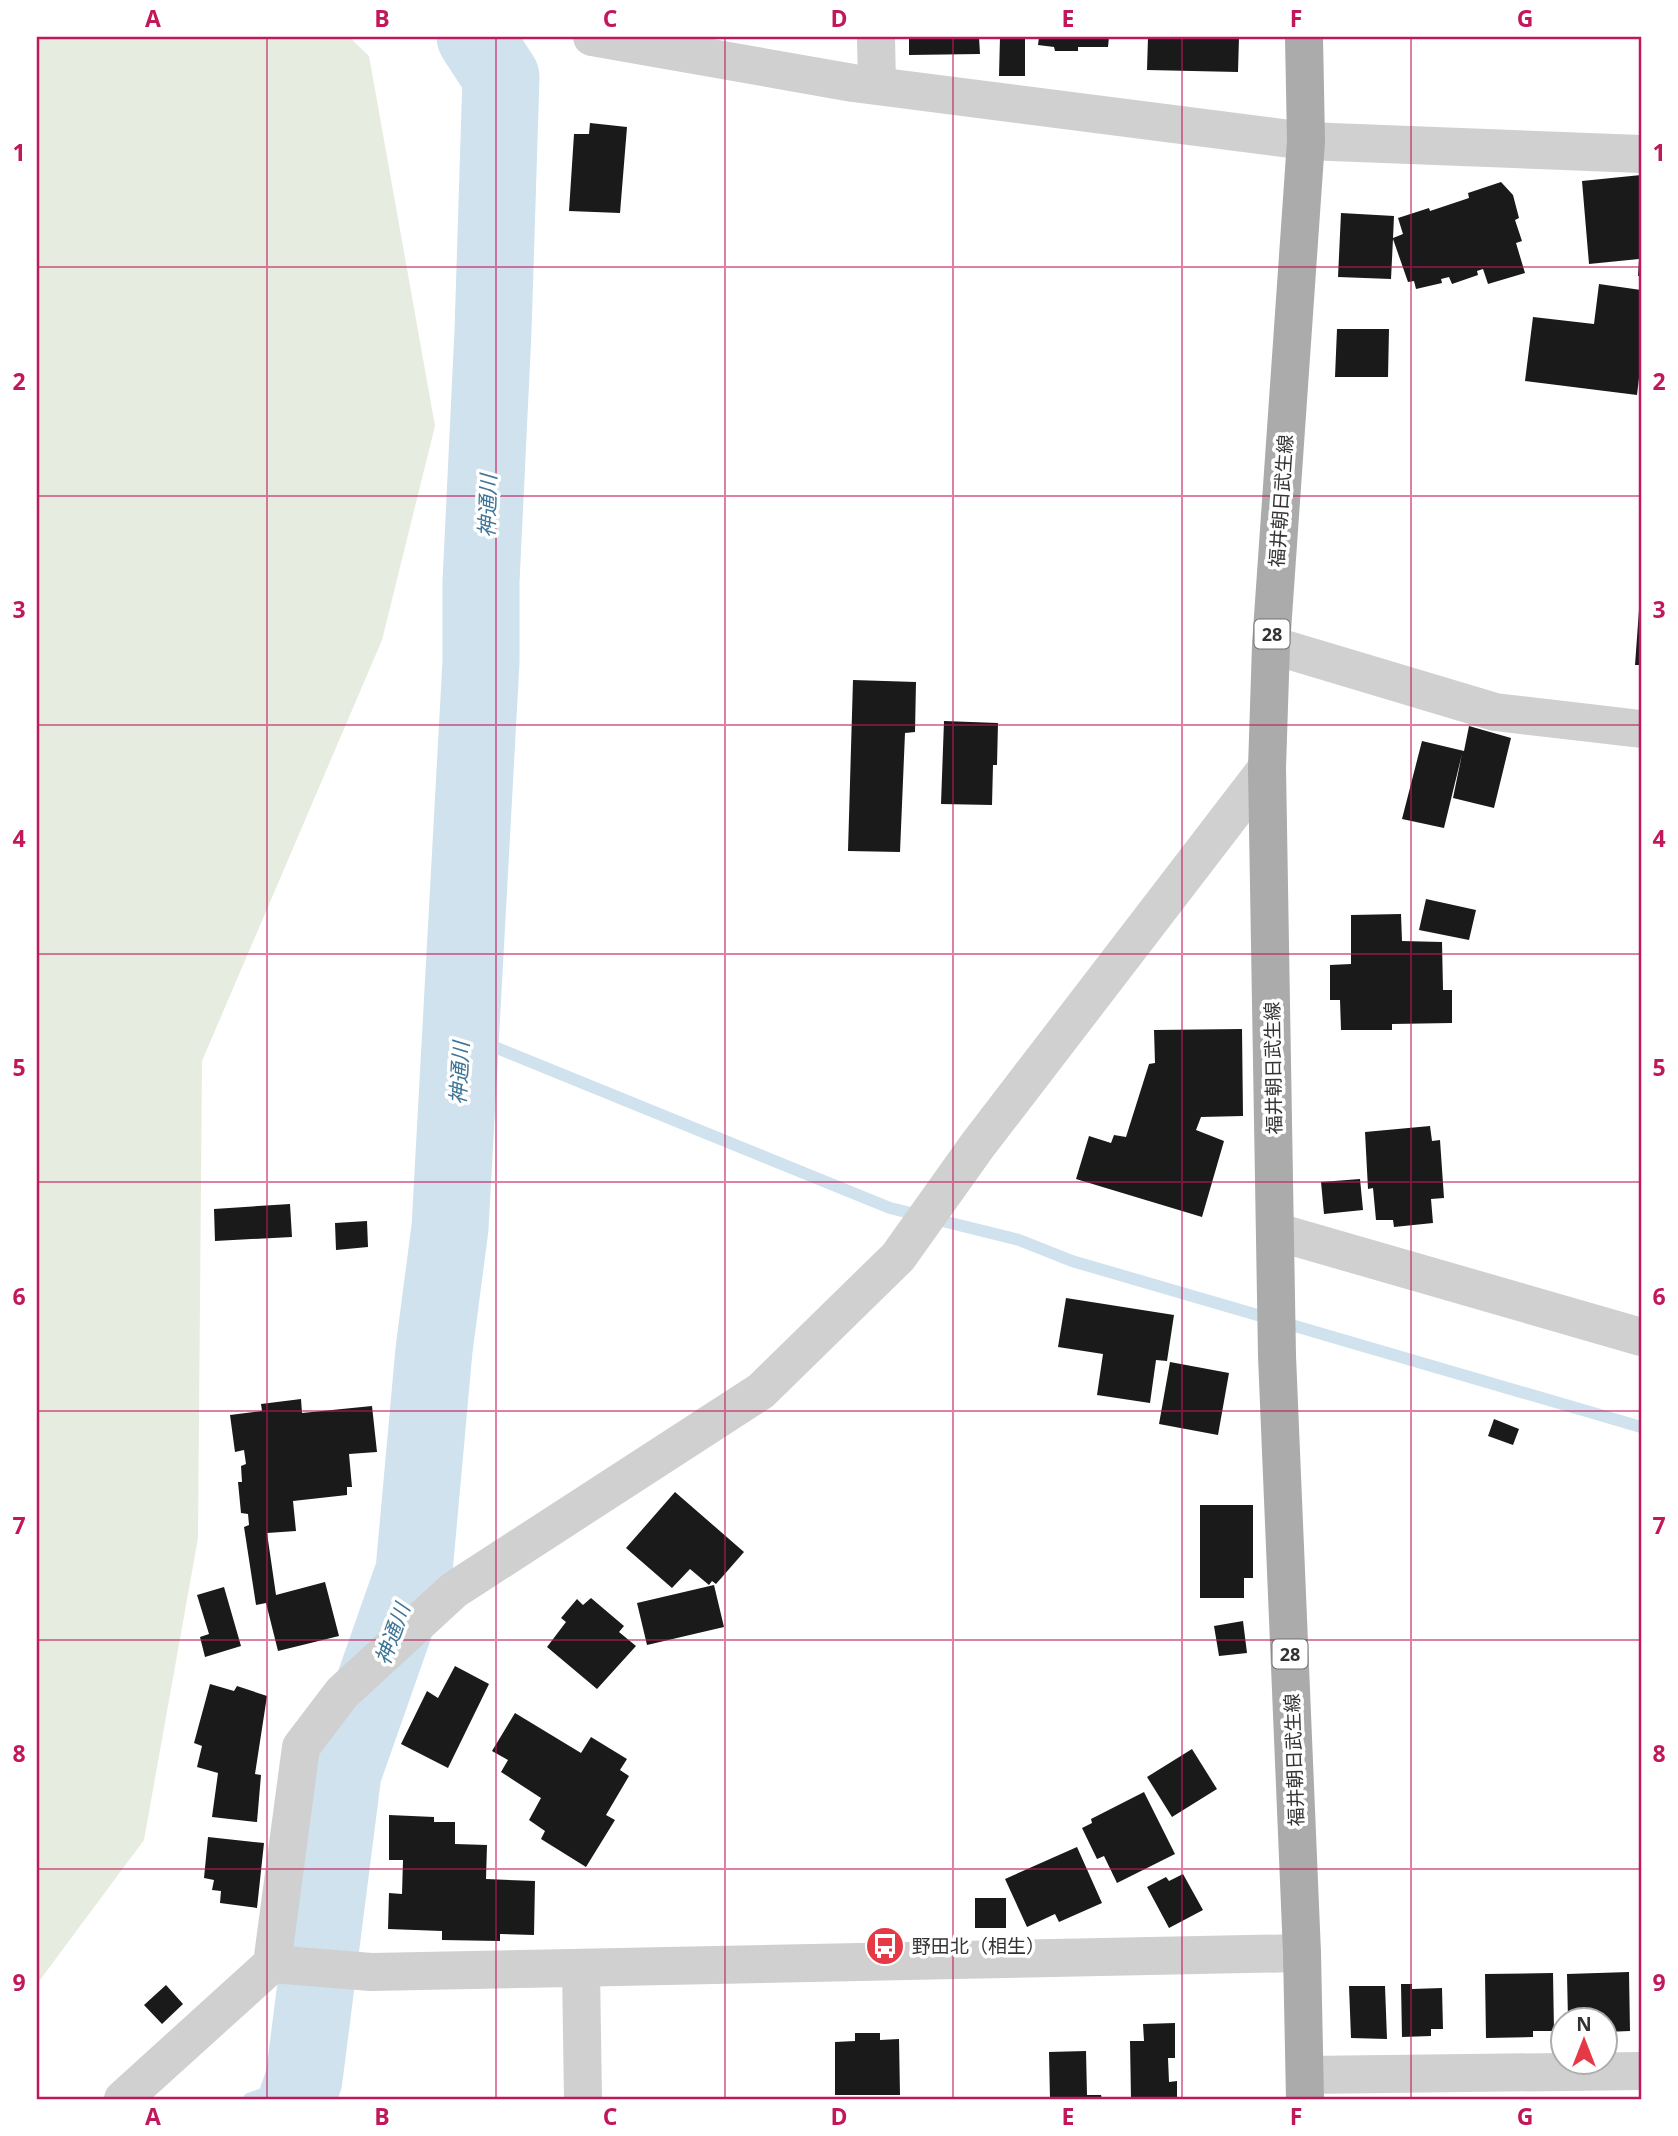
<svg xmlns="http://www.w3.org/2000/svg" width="1678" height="2136" font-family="'Open Sans','Noto Sans JP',sans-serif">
<rect width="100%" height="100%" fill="#fff"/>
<path fill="#e6ecdf" d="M37,37H349L369,56L435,426L382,640L202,1061L198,1538L144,1840L37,1984Z"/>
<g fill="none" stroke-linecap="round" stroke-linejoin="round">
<path stroke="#cfe2ee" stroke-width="12" d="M460,1033L890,1208L1019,1240L1072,1261L1641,1427
M249,2099L304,2079"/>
<path stroke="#cfe2ee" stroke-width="77" d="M297,2099L304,2079L343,1773L414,1571L434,1350L450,1228L481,662V582L493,331L501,77L475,37"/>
</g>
<path fill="#1a1a1a" d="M909,37H979L980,54L909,55Z
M1000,37H1025V76H999Z
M1039,37H1109L1108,47H1078V51H1055L1054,47L1038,45Z
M1148,37H1239L1238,72L1147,70Z
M590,123L627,127L620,213L569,211L574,134H589Z
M1641,175V276H1638L1639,259L1589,264L1582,181Z
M1501,182L1513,195L1519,218L1515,220L1522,241L1516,243L1525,273L1488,284L1483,269L1477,271L1478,275L1452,284L1449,277L1441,279L1442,283L1416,289L1414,281L1408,282L1393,239L1391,279L1338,277L1341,213L1394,216L1393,238L1403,234L1398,218L1429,208L1430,211L1469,198L1468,193Z
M1599,284L1641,290V361L1637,395L1525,381L1533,317L1594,324Z
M1337,329H1389L1388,377H1335Z
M1639,610H1641V665H1635Z
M853,680L916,682L915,732L905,733L900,852L848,851Z
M944,721L998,723L997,765H993L992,805L941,804Z
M1469,726L1511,738L1494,808L1453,798L1462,754L1444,828L1402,819L1422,741L1464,751Z
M1426,899L1476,910L1469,940L1419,930Z
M1401,914L1402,941L1442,942L1443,990H1452V1023L1392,1024V1030H1341L1340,1000H1330V965L1351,964V915Z
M1242,1029L1243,1116L1201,1117L1196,1130L1224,1141L1202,1217L1076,1179L1089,1136L1111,1143L1114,1135L1126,1137L1149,1064L1155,1063L1154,1030Z
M1430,1126L1432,1141L1440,1140L1444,1198L1431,1199L1433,1223L1394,1227L1393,1220H1376L1373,1188L1368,1189L1365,1132Z
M1360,1179L1363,1210L1324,1214L1321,1182Z
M290,1204L292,1237L215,1241L214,1209Z
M367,1221L368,1247L336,1250L335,1223Z
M1066,1298L1174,1315L1167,1361L1156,1360L1150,1403L1097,1395L1103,1354L1058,1347Z
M1170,1362L1229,1373L1218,1435L1159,1424Z
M301,1399L302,1413L372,1406L377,1452L349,1454L352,1487H347V1495L293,1501L296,1531L267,1533L276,1595L325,1582L339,1636L278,1651L266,1603L256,1605L244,1527L249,1525L248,1514L241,1513L238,1482H242L241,1466L246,1464L244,1450L235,1452L230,1415L262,1411L261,1404Z
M1494,1419L1519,1429L1513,1445L1488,1436Z
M675,1492L744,1552L716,1584L712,1581L709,1585L690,1569L672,1588L626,1548Z
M1200,1505H1253V1578H1244V1598H1200Z
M714,1585L724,1627L647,1645L637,1603Z
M224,1587L241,1646L205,1657L200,1637L209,1634L197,1595Z
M591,1598L624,1626L619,1632L636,1646L597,1689L547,1647L566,1622L561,1618L577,1599L583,1605Z
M1243,1621L1247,1653L1219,1656L1214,1626Z
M455,1666L489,1684L448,1768L401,1744L427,1691L438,1698Z
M210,1684L234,1691L237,1686L267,1696L255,1774L261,1775L257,1822L212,1817L218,1773L197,1767L202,1746L194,1743Z
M515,1713L581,1753L591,1737L627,1759L620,1770L629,1776L606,1815L615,1820L586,1867L541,1839L545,1831L529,1820L541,1798L501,1772L508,1760L492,1751Z
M1192,1749L1217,1789L1172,1817L1147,1777Z
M1144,1792L1175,1854L1117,1883L1104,1856L1097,1859L1082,1828L1092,1823L1091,1819Z
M389,1815L434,1817V1822H455V1844L487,1845L486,1879L535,1881L534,1935L500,1934V1941L442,1940V1931L388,1929L389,1893L402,1894L403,1860H389Z
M208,1837L264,1843L257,1908L220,1903L221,1891L212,1890L214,1880L204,1878Z
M1077,1847L1102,1903L1059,1922L1055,1914L1027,1927L1005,1879Z
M1183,1874L1203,1910L1169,1928L1147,1887L1166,1877L1169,1881Z
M975,1898H1006V1928H975Z
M1629,1972L1630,2031L1605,2032V2020H1568L1567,1974Z
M1553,1973L1554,2031H1533V2037L1486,2038L1485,1974Z
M1401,1984H1412V1989L1442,1988L1443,2029H1431V2036L1402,2037Z
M166,1985L183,2004L162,2024L144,2005Z
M1349,1986H1385L1387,2039L1351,2038Z
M1175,2023V2058H1168L1169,2082L1177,2081V2099H1131L1130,2041H1144L1143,2024Z
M855,2033H880V2040L899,2039L900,2095H835V2042L855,2041Z
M1086,2051L1087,2095H1101L1102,2099H1050L1049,2052Z"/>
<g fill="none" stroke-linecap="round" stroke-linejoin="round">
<path stroke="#d0d0d0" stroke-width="38" d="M592,37L853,83L1306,141L1641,154
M876,37L877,86
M1271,645L1495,712L1641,729
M1277,1232L1641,1337
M272,1964L371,1972L1302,1953
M581,1968L583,2099
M1305,2075L1641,2071
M123,2099L272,1964L301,1747L342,1693L454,1590L761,1391L898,1257L977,1146L1267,768"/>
<path stroke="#ababab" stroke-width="38" d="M1304,37L1306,141L1271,645L1267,768L1277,1356L1302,1953L1305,2099"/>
</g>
<path fill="none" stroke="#c2185b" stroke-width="2" stroke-opacity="0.55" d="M267,37V2099M496,37V2099M725,37V2099M953,37V2099M1182,37V2099M1411,37V2099M37,267H1641M37,496H1641M37,725H1641M37,954H1641M37,1182H1641M37,1411H1641M37,1640H1641M37,1869H1641"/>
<defs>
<symbol id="bus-disc" viewBox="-11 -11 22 22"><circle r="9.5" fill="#e63946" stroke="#fff"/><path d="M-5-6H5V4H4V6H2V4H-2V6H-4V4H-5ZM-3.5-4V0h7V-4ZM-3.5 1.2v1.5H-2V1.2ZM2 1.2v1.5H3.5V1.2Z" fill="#fff"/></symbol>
</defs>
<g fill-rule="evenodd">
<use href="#bus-disc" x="863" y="1924" width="44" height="44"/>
</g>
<g text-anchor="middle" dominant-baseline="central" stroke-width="7" stroke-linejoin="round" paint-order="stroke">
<g fill="#fff" stroke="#707070" stroke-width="2">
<rect x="1254.5" y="619.5" width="35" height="29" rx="5"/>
<rect x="1272.5" y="1639.5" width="35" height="29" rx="5"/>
</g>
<g font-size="18" font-weight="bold" fill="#333">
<text x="1272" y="634">28</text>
<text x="1290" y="1654">28</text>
</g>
<g font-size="19" fill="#333" stroke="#fff">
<text transform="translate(1281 501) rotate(-86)">福井朝日武生線</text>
<text transform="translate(1273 1068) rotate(-91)">福井朝日武生線</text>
<text transform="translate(1294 1760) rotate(-92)">福井朝日武生線</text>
</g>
<g font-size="19" fill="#333" stroke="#fff" text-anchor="start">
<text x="912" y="1946">野田北（相生）</text>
</g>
<g font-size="21" font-style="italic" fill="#3f7597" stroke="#fff">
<text transform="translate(487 506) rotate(-88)">神通川</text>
<text transform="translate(459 1073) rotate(-87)">神通川</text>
<text transform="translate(392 1634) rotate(-70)">神通川</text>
</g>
</g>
<rect width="1678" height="2136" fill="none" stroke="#ffffff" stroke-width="77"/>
<g transform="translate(1584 2041)"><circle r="33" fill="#ffffff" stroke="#adadad" stroke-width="2"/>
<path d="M0-5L12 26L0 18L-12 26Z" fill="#e63946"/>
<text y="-10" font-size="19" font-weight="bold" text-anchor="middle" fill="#333333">N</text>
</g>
<rect x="38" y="38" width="1602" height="2060" fill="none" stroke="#c2185b" stroke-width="2.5"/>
<g font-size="23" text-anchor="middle" font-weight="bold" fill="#c2185b">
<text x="153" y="27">A</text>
<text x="382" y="27">B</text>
<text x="610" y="27">C</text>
<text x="839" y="27">D</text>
<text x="1068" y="27">E</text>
<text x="1296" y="27">F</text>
<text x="1525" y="27">G</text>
<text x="19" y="161">1</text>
<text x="1659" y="161">1</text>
<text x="19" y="390">2</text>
<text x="1659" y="390">2</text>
<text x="19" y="618">3</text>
<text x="1659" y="618">3</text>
<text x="19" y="847">4</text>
<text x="1659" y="847">4</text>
<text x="19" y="1076">5</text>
<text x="1659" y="1076">5</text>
<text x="19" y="1305">6</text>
<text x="1659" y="1305">6</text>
<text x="19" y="1534">7</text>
<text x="1659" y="1534">7</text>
<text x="19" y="1762">8</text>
<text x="1659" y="1762">8</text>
<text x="19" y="1991">9</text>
<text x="1659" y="1991">9</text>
<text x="153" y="2125">A</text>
<text x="382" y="2125">B</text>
<text x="610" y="2125">C</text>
<text x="839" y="2125">D</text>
<text x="1068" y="2125">E</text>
<text x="1296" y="2125">F</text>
<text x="1525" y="2125">G</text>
</g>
</svg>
